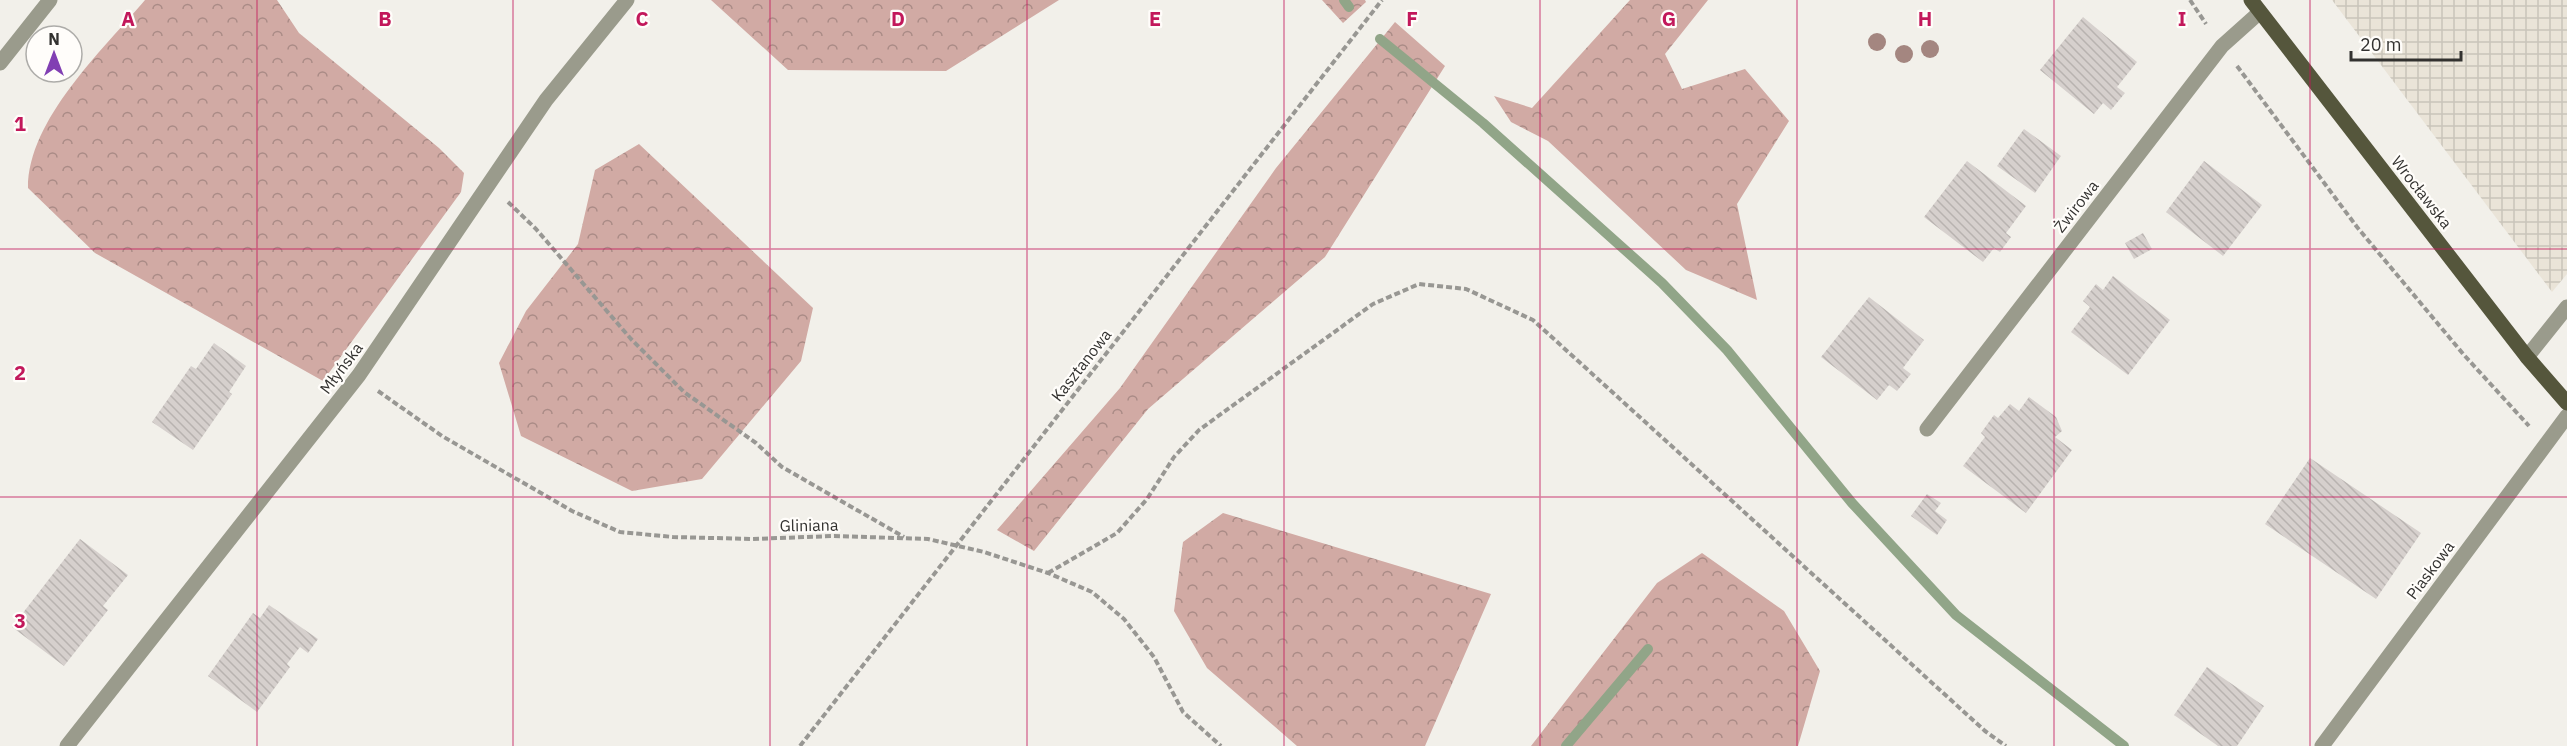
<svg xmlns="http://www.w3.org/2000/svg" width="2567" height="746" font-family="'IBM Plex Sans',sans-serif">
<defs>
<pattern id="industrial-grid" width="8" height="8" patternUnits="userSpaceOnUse" patternTransform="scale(1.5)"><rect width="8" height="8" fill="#eae4d8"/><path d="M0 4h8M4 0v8" fill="none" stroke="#c9c4ba"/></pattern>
<pattern id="forest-crowns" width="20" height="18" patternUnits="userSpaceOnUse" patternTransform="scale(1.5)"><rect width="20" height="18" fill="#d1aaa4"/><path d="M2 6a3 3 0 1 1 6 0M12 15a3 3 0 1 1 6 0" fill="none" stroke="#aa8b86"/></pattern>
<pattern id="building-back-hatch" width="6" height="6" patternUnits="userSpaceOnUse" patternTransform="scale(1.5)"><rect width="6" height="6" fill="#d6d0cd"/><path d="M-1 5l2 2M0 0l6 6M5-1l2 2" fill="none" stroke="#b8b3b0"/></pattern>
</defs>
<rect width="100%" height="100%" fill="#f2f0ea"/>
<path fill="url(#industrial-grid)" d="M2332,0H2567V274L2552,292Z"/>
<path fill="url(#forest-crowns)" d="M145,0H277L299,33L439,148L464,173L461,192L323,381L95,253L28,188C28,119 103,50 145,0Z
M711,0H1059L946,71L788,70Z
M1322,0H1365L1366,2L1343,23Z
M1630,0H1708L1665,54L1682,89L1745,69L1789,121L1737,204L1757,300L1686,270L1548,141L1511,122L1494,96L1532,108Z
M1395,22L1445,66L1325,257L1148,409L1034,551L997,530L1120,388L1276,168Z
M639,144L813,308L801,361L702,479L632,491L521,436L499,363L526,311L578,244L595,170Z
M1223,513L1491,594L1425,746H1297L1207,668L1174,611L1183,542Z
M1702,553L1784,611L1820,671L1798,746H1531L1657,583Z"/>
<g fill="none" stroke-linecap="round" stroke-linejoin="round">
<path stroke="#91a588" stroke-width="10" d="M1344,0L1349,7
M1380,39L1483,123L1662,283L1727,350L1852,503L1956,615L2124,746
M1566,746L1648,649"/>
</g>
<path fill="url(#building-back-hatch)" d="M2083,17L2137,62L2117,87L2125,93L2111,110L2103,103L2094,114L2040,70Z
M2024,129L2061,156L2035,193L1997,166Z
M1967,161L2026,206L2006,233L2011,237L2000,252L1994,248L1983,262L1924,217Z
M2204,161L2262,205L2223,256L2166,212Z
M2143,233L2152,249L2134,259L2125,243Z
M2113,276L2170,320L2128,375L2071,332L2090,307L2083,301L2096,284L2103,290Z
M1869,297L1924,340L1903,368L1911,374L1897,391L1889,385L1877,400L1821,357Z
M214,343L246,366L229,392L232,394L193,450L152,422L191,366L196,369Z
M2029,397L2056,417L2062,431L2055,437L2072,450L2026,513L1963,466L1985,437L1981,433L1994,415L1998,418L2010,404L2019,411Z
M2310,458L2421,533L2376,599L2265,524Z
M1927,494L1941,503L1935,511L1947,520L1937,535L1911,516Z
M80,539L128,575L103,606L108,610L64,666L12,627Z
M269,605L318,639L308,653L300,647L287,664L290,667L257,712L208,676L253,613L260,618Z
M2207,667L2264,706L2237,746H2218L2174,715Z"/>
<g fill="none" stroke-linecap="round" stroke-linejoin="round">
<path stroke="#989793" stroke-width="4" stroke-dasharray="6 3" stroke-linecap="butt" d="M2190,0L2206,24
M2237,66L2357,227L2464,355L2529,426
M508,202L536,229L631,339L684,392L756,443L782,467L904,537
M378,391L442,436L572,511L620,532L673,537L752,539L834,536L928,539L984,552L1048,573L1092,592L1124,619L1154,657L1183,712L1221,746
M1048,573L1117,533L1147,499L1174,457L1199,430L1373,304L1419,284L1466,289L1533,320L1985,731L2006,746
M800,746L1382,0"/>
<path stroke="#9a9b8c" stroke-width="15" d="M0,63L50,0
M2527,357L2567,307
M1927,429L2222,46L2260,12
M67,746L359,375L546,100L627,0
M2322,746L2567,416"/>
<path stroke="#55563c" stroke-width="15" d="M2251,0L2527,357L2567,403"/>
</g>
<g fill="#a48680">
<circle cx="1877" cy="42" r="9"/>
<circle cx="1930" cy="49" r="9"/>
<circle cx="1904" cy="54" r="9"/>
</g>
<path fill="none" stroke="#c2185b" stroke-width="1.5" stroke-opacity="0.55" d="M257,0V746M513,0V746M770,0V746M1027,0V746M1284,0V746M1540,0V746M1797,0V746M2054,0V746M2310,0V746M0,249H2567M0,497H2567"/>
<g text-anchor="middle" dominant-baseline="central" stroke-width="4.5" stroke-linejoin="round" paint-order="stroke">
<g font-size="16" fill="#333230" stroke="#fffdfa">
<text transform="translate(2422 192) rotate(52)">Wrocławska</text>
<text transform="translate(2076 206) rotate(-52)">Żwirowa</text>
<text transform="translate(1081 365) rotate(-52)">Kasztanowa</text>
<text transform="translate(341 368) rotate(-53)">Młyńska</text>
<text transform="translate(809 525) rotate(-1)">Gliniana</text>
<text transform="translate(2430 570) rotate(-53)">Piaskowa</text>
</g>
</g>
<g font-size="20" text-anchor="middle" font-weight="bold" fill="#c2185b" stroke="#fffdfa" stroke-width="4.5" stroke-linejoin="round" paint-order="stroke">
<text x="128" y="26">A</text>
<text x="385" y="26">B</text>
<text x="642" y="26">C</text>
<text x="898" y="26">D</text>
<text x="1155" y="26">E</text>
<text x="1412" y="26">F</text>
<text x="1669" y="26">G</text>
<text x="1925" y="26">H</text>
<text x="2182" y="26">I</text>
<text x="20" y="131">1</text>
<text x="20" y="380">2</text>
<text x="20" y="628">3</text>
</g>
<g transform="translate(54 54)"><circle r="28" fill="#fffdfa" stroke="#adaca9" stroke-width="1.5"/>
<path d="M0-4.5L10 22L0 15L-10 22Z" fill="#813fb3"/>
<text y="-9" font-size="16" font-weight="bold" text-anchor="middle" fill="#333230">N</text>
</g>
<path d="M2351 51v9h110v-9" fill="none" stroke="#333230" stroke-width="3"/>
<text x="2360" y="51" font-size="18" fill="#333230" stroke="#fffdfa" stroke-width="4.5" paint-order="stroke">20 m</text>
</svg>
